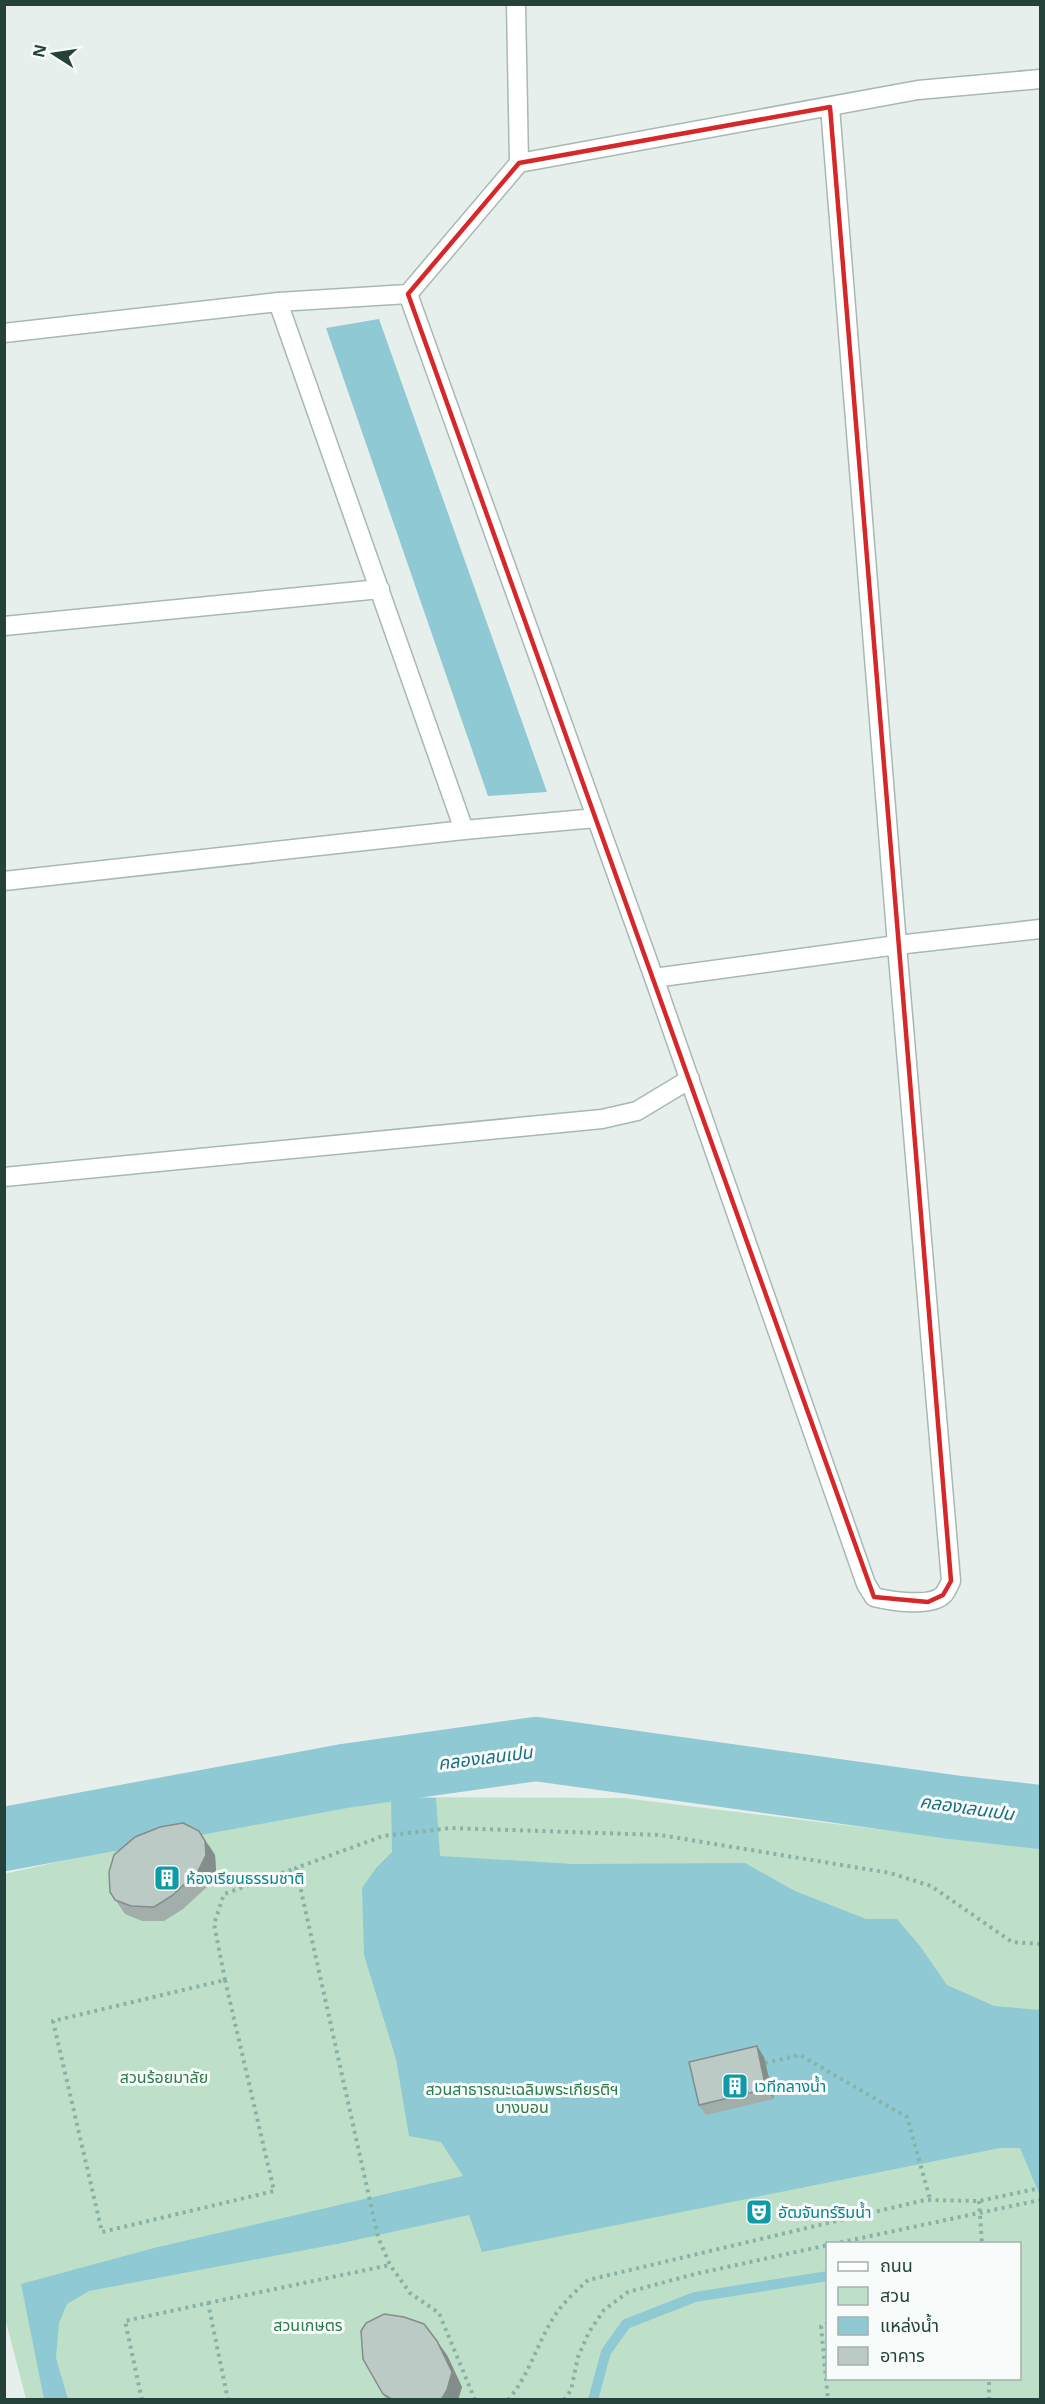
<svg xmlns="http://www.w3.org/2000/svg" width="1045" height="2404" font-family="'Noto Sans','Noto Sans Thai',sans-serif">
<rect width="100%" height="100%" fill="#e6efeb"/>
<path fill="#bfe0c8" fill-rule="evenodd" d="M345,1797L624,1798L1040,1849V2399H26L4,2314V1874ZM828,2244H1020V2378H828Z"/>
<path fill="#8ec9d4" d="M379,319L547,792L488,796L326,328Z
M391,1797L436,1798L440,1856L573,1864L745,1863L795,1891L866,1919H897L920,1946L947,1985L994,2006L1040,2010V2196L1020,2148H1000L482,2252L469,2215L342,2243L89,2291L67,2304L59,2323L56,2358L68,2399H44L21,2284L154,2248L463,2176L441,2142L409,2136L396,2059L364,1955L362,1888L376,1868L392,1852Z"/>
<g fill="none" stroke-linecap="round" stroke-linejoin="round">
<path stroke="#8ec9d4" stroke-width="10" d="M593,2400L606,2352L626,2324L695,2297L828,2276"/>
<path stroke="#8ec9d4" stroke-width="64" d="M4,1839L344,1776L536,1749L952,1807L1040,1817"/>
<defs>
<path id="minor" d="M516,4L519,163
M830,107L897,945L951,1581C949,1585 947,1590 944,1594C932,1608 890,1601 874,1597L866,1584L654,978L408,294L519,163L918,90L1040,79
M278,302L464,830
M4,333L278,302L408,294
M4,626L380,589
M4,881L464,830L596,818
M654,978L897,945L1040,929
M4,1177L602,1119L637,1111L690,1079"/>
</defs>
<use href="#minor" stroke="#a8b8b2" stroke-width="21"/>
<path stroke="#86b3a5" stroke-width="4" stroke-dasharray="3 4.5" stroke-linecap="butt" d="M225,1980L274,2191L102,2232L53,2021Z
M225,1980L214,1924L224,1894L296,1868
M765,2063L800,2055L907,2117L930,2199
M979,2201L982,2244
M833,2244L1040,2200
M208,2303L390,2265
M828,2323L821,2326L828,2400
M142,2400L125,2321L208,2303L228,2400
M475,2400L439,2313L410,2293L390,2265L378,2237L296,1868L383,1836L451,1828L660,1835L890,1873L931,1886L1012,1942L1040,1944
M508,2400C528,2377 536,2347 551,2322C560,2305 575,2292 588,2280L925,2200L979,2201L1040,2188
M564,2400L571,2390L578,2357L589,2332L604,2310L628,2292L695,2274L828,2245
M989,2400V2378"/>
<use href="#minor" stroke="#fff" stroke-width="18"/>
</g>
<path fill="#a1aea9" d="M209,1845L215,1855L216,1870L208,1886L183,1909L164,1921H142L125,1914L110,1892Z
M764,2057L774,2099L706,2115L699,2105Z
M447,2355L462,2387L458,2400H387L383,2394Z"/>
<path fill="#838d89" d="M199,1831L215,1855L216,1870L208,1886L198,1871Z
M757,2046L764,2057L774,2099L766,2089Z
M437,2341L447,2355L462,2387L458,2400H441Z"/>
<path fill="#bbcac4" stroke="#838d89" stroke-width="1.5" d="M183,1823L199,1831L205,1841L206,1855L198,1871L173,1895L154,1907L131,1906L115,1900L110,1892L109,1872L114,1855L135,1837L160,1827Z
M757,2046L766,2089L699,2105L689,2062Z
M384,2314L404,2317L424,2324L437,2341L452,2372L447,2390L441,2400H393L383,2394L363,2359L361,2331L366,2323Z"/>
<path fill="none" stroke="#d62828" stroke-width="4.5" stroke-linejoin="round" d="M830,107L951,1581L943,1595L928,1602L874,1597L408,294L519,163Z"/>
<defs>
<symbol id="building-square" viewBox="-11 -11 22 22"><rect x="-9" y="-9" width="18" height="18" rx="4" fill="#0f9aa8" stroke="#f7fbf9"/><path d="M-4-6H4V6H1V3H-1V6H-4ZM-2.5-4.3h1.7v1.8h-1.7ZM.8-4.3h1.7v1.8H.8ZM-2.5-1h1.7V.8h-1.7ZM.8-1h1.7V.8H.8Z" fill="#fff"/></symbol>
<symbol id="theatre-square" viewBox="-11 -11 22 22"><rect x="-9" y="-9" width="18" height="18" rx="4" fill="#0f9aa8" stroke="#f7fbf9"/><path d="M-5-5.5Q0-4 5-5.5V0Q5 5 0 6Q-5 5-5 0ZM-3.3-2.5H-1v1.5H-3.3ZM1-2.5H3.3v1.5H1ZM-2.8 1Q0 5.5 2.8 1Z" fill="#fff"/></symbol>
</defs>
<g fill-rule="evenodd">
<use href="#building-square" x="152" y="1863" width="30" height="30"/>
<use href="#building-square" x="720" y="2071" width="30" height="30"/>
<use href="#theatre-square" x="744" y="2197" width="30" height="30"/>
</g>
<g text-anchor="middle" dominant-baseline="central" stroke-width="6" stroke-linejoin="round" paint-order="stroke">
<g font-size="16" fill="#0d838f" stroke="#f7fbf9" text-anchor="start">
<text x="186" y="1878">ห้องเรียนธรรมชาติ</text>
<text x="754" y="2086">เวทีกลางน้ำ</text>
<text x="778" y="2212">อัฒจันทร์ริมน้ำ</text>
</g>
<g font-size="16" fill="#2d7a4b" stroke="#f7fbf9">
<text x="164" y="2077">สวนร้อยมาลัย</text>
<text x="522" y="2089">สวนสาธารณะเฉลิมพระเกียรติฯ<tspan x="522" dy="18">บางบอน</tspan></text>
<text x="308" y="2325">สวนเกษตร</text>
</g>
<g font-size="18" font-style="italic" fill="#1c6f80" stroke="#f7fbf9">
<text transform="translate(485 1757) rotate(-7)">คลองเลนเปน</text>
<text transform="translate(967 1807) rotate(8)">คลองเลนเปน</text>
</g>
</g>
<rect width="1045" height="2404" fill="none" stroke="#24423a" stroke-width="12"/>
<rect x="826" y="2242" width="195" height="138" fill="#f7fbf9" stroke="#a3b1ad" stroke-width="1.5"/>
<rect x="838" y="2262" width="30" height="9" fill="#ffffff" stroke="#a3b1ad" stroke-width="1.5"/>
<text x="880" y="2272" font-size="18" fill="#24423a">ถนน</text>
<rect x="838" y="2287" width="30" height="18" fill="#bfe0c8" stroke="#a3b1ad" stroke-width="1.5"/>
<text x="880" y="2302" font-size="18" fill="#24423a">สวน</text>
<rect x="838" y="2317" width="30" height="18" fill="#8ec9d4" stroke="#a3b1ad" stroke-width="1.5"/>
<text x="880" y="2332" font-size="18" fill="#24423a">แหล่งน้ำ</text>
<rect x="838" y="2347" width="30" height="18" fill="#bbcac4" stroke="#a3b1ad" stroke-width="1.5"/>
<text x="880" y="2362" font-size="18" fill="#24423a">อาคาร</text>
<g transform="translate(54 54) rotate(282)" stroke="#f7fbf9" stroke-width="4.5" paint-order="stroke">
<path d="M0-4.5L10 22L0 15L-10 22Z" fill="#24423a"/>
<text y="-9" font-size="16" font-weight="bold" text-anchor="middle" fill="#24423a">N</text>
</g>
</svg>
